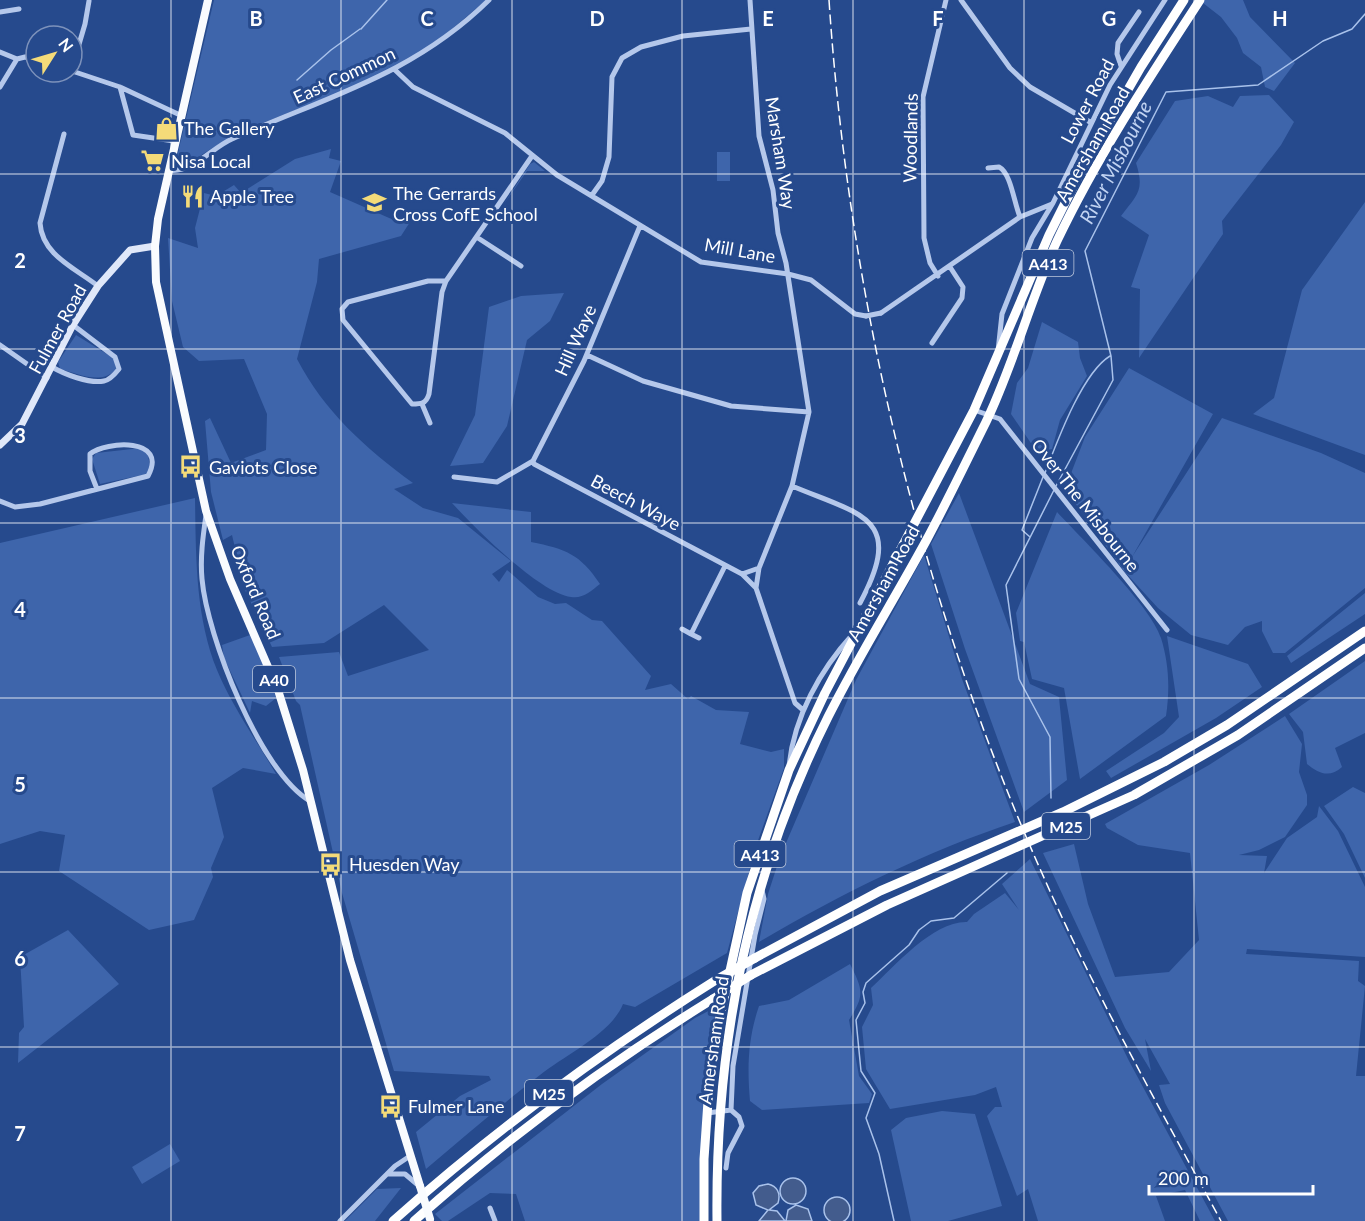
<svg xmlns="http://www.w3.org/2000/svg" width="1365" height="1221" font-family="Lato,sans-serif">
<rect width="100%" height="100%" fill="#264a8d"/>
<path fill="#3e65ab" d="M214,0H486C463,20 439,41 413,57C342,102 254,114 186,166H181L176,161Z
M1205,0H1243L1250,17L1295,63L1274,91L1265,87L1261,67L1243,53L1237,38L1221,17L1203,3Z
M1269,95L1294,122L1281,145L1222,221L1223,234L1139,358L1140,289L1131,287L1149,235L1121,216C1137,195 1145,191 1136,163L1175,101L1208,96L1233,107L1240,96Z
M331,149L329,158L341,161L330,192L396,221L410,222L401,236L319,259L317,282L297,359C324,411 365,448 413,483L394,489L423,508L458,518L511,561L492,574L499,582L507,570L538,597L555,604L566,603L592,620L602,621L651,676L645,690L671,684L688,699L691,696L716,710L749,712L740,744L771,752L784,749V768L756,846L727,953L635,1007L623,1004C611,1034 565,1055 540,1075C501,1105 464,1137 426,1169L416,1132L460,1096L491,1080L489,1076L394,1071L342,893L300,705L296,701L279,657L339,652L348,676L429,650L384,605L324,643L272,647L245,590L232,535L223,540L211,492L205,421L210,418L231,463L266,450L267,414L244,359L199,361L183,347L172,301L168,238L198,248L195,228L204,193L216,196L234,185L241,193L295,159Z
M717,152H730V181H717Z
M534,162L545,171H527L504,204L530,164Z
M1365,202V455L1253,414L1274,398L1302,290Z
M564,293L550,321L527,340L507,426L483,463L450,466L475,415L489,307L521,296Z
M1042,322L1078,342L1080,358L1087,376L1060,420L1052,449L1037,452L1011,414L1017,383L1028,368Z
M76,335L115,359L116,370C100,385 79,374 60,369L58,362Z
M1129,368L1213,414L1132,557L1222,418L1321,453L1365,473V588L1285,653H1273L1262,631V621L1245,627L1228,645L1191,635L1158,608L1124,571L1065,489L1085,437Z
M141,448L147,452L151,469L147,474L100,484L92,459L96,453Z
M959,493L1030,684L1059,697L1067,780L1024,812L965,649L931,544Z
M195,498C196,555 195,616 217,670C232,706 256,740 276,774L243,768L212,788L224,837L211,868L213,877L194,920L149,930L59,871L65,835L40,831L0,844V543Z
M452,503L531,512V542C566,549 580,554 600,584C591,591 583,599 571,597C539,593 474,527 452,503Z
M1057,512C1082,539 1151,606 1161,638C1169,664 1170,689 1166,716L1080,779L1064,688L1032,679L1024,642L1020,641L1016,613Z
M924,555L962,679L1015,822C925,852 841,894 759,942L768,894L780,857L856,680Z
M1365,593V614L1291,663L1287,656Z
M250,635L264,661L276,698L266,706L252,701L250,713L224,658L222,645Z
M1167,636L1248,664L1262,687L1216,718L1111,778L1106,771L1164,733L1179,717Z
M1365,661V733L1335,748L1342,767C1330,778 1319,774 1307,764L1303,732L1289,714Z
M1285,716L1302,744L1299,772L1307,795V805L1285,837L1259,850L1239,855L1267,856L1264,873L1287,838L1317,817L1319,806L1338,831L1365,887V957L1247,949L1246,954L1359,961L1358,981L1365,986L1356,1076H1365V1221H1228L1165,1103L1159,1085L1170,1084L1145,1039L1151,1071L1125,1028L1043,853L1074,844L1088,904L1115,977L1169,972L1199,940L1190,853L1138,845L1107,828L1105,824L1209,765Z
M1353,787L1365,793V878L1344,834L1324,806Z
M1030,859L1129,1061L1215,1221H1200L1185,1190L1156,1196L1165,1221H1038L1028,1189L1017,1196L987,1116L995,1107H1002L996,1087L975,1095L890,1109L866,1069L862,1027L873,1005L871,988C895,966 933,921 967,922L974,914L1005,893L1019,910L1002,884Z
M68,930L119,984L18,1063L19,1033L24,1027L20,957Z
M850,964C863,990 865,995 849,1020L859,1076L872,1094L869,1103L762,1110L750,1101C747,1067 748,1038 759,1006L789,1000Z
M718,1006L710,1056L700,1221H525L516,1194L490,1193L448,1221H442L435,1214L602,1084L695,1018Z
M942,1111L975,1114L1002,1206L948,1221H911L891,1130L906,1118Z
M170,1144L180,1161L142,1184L132,1167Z
M401,1188L375,1221H345L377,1189Z"/>
<path fill="#435c8d" stroke="#a9c2eb" stroke-width="1.5" d="M780 1191a13 13 0 1 1 26 0a13 13 0 1 1-26 0Z
M768,1184C777,1186 781,1193 778,1203L769,1210L777,1211L785,1221H759L768,1210L756,1205L753,1193L759,1186Z
M824 1210a13 13 0 1 1 26 0a13 13 0 1 1-26 0Z
M796,1205L808,1209L812,1221H786L788,1210Z"/>
<g fill="none" stroke-linecap="round" stroke-linejoin="round">
<path stroke="#a9c2eb" stroke-width="1.5" d="M361,29L387,0
M297,80L331,50L360,29
M1045,473C1057,442 1082,373 1110,356
M1056,486L1113,380L1111,356L1085,251L1166,92L1258,85L1323,41L1352,29L1365,14
M1030,537L1022,530L1043,477
M1051,798L1050,737L1019,679L1006,585L1054,490
M894,1221L879,1154L866,1118L875,1093L861,1071L856,1020L865,1003L863,992L866,983L909,945L919,930L931,921L954,918L1007,873"/>
<path stroke="#b5c8eb" stroke-width="5" d="M750,0L759,136L773,190L778,233L786,263L809,412L792,486L759,568L756,588L795,703L803,710
M961,0L1010,68L1030,87L1090,122
M0,12L19,9
M0,52L17,59
M1121,66L1117,54L1118,43L1139,12
M72,68L85,24L89,1
M395,70L413,87L505,133L557,175L701,262L788,274L811,280L855,314L866,316
M72,71L120,87L180,115
M0,87L17,59L25,57L36,60
M120,87L133,135L174,141
M64,134L40,223C42,255 75,268 98,286
M988,168L999,167C1011,173 1014,203 1020,217
M168,170C192,174 211,148 232,139C326,97 413,75 489,0
M592,195L602,181L609,157L612,77L622,58L641,47L683,36L751,29
M640,226L584,361L533,461L534,464L742,574L756,588
M478,238L521,266
M938,276L930,263L924,238L923,97L946,0
M446,281H428L348,302L342,309L343,320L412,404C421,404 426,404 429,394L442,292L446,281L532,156
M881,313L1020,217L1052,204
M932,343L962,298L963,287L950,267
M0,345L47,378
M998,351L1002,314L1032,238L1053,203L1110,85L1165,0
M587,355L643,381L731,406L809,412
M52,367C64,374 89,384 104,381C110,380 115,374 119,369L115,357L73,325
M422,404L430,423
M974,410L1000,419L1167,630
M454,477L497,482L533,461
M792,486C861,515 906,517 860,603
M0,501L15,507L40,504L148,476C169,437 106,441 90,454V471L97,489
M206,515C203,536 200,558 202,579C207,636 260,772 310,801
M742,574L759,568
M682,629L691,634L725,566
M691,634L699,638
M789,766C794,717 820,670 853,634
M731,1110L733,1066L755,935L764,899L762,890
M707,1113L731,1110L739,1117L742,1126L728,1153L726,1168
M387,1174H405L418,1185
M490,1208L495,1221
M340,1221L395,1166L410,1156"/>
<path stroke="#e0e8f9" stroke-width="7" d="M0,445L22,424L73,325L98,286L130,250L155,246"/>
<path stroke="#f9fbfe" stroke-width="8" d="M208,0L158,219L155,246L156,282L206,511L230,579L278,690L303,770L350,960L420,1186"/>
<path stroke="#fff" stroke-width="9" d="M755,958L880,891L1063,812L1164,762L1227,725L1365,631
M751,975L887,905L1134,795L1238,735L1365,648
M393,1221C494,1131 601,1052 716,980
M414,1221C507,1138 607,1064 713,999
M704,1221V1159L711,1058L747,893L789,770L825,693L974,410L1049,235L1081,171L1141,67L1184,0
M717,1221C715,1043 748,877 828,717C858,657 894,600 926,541C947,502 966,462 986,422C1014,364 1030,300 1057,241C1097,157 1149,78 1200,0"/>
<path stroke="#fff" stroke-width="1.5" stroke-dasharray="10 4.5" stroke-linecap="butt" d="M829,0C849,300 922,606 1045,880C1097,997 1160,1109 1221,1221"/>
<path stroke="#b5c8eb" stroke-width="5" d="M866,316L881,313"/>
<path stroke="#f9fbfe" stroke-width="8" d="M420,1186L430,1219"/>
<path stroke="#fff" stroke-width="9" d="M716,980L755,958
M713,999L751,975"/>
</g>
<path fill="none" stroke="#fff" stroke-width="1.5" stroke-opacity="0.55" d="M171,0V1221M341,0V1221M512,0V1221M682,0V1221M853,0V1221M1024,0V1221M1194,0V1221M0,174H1365M0,349H1365M0,523H1365M0,698H1365M0,872H1365M0,1047H1365"/>
<defs>
<symbol id="shop-bare" viewBox="-9 -9 18 18"><path d="M-5-2.5h2.3a2.7 3.5 0 0 1 5.4 0H5L5.5 6h-11ZM-1.5-2.5h3a1.5 2.3 0 0 0-3 0Z" fill="#f4db79" stroke="#264a8d" stroke-width="2.5" paint-order="stroke"/></symbol>
<symbol id="supermarket-bare" viewBox="-9 -9 18 18"><path d="M-6-5.5h2.5l.6 2H6L4.5 2H-2.5L-4.4-4H-6ZM-1.5 3.2a1.3 1.3 0 1 0 .1 0ZM3 3.2a1.3 1.3 0 1 0 .1 0Z" fill="#f4db79" stroke="#264a8d" stroke-width="2.5" paint-order="stroke"/></symbol>
<symbol id="restaurant-bare" viewBox="-9 -9 18 18"><path d="M-5-6h1v4h1v-4h1v4h1v-4h1v5L-1.5 .5V6h-2V.5L-5-1ZM5-6V6H3V1.5H1.5Q1.5-4 5-6Z" fill="#f4db79" stroke="#264a8d" stroke-width="2.5" paint-order="stroke"/></symbol>
<symbol id="school-bare" viewBox="-9 -9 18 18"><path d="M0-5L7-2L0 1L-7-2ZM-4 1L0 2.5L4 1V4Q0 6-4 4Z" fill="#f4db79" stroke="#264a8d" stroke-width="2.5" paint-order="stroke"/></symbol>
<symbol id="bus-bare" viewBox="-9 -9 18 18"><path d="M-5-6H5V4H4V6H2V4H-2V6H-4V4H-5ZM-3.5-4V0h7V-4ZM-3.5 1.2v1.5H-2V1.2ZM2 1.2v1.5H3.5V1.2Z" fill="#f4db79" stroke="#264a8d" stroke-width="2.5" paint-order="stroke"/></symbol>
</defs>
<g fill-rule="evenodd">
<use href="#shop-bare" x="150" y="112" width="33" height="33"/>
<use href="#supermarket-bare" x="136" y="144" width="33" height="33"/>
<use href="#restaurant-bare" x="176" y="180" width="33" height="33"/>
<use href="#school-bare" x="358" y="186" width="33" height="33"/>
<use href="#bus-bare" x="174" y="450" width="33" height="33"/>
<use href="#bus-bare" x="314" y="848" width="33" height="33"/>
<use href="#bus-bare" x="374" y="1090" width="33" height="33"/>
</g>
<g text-anchor="middle" dominant-baseline="central" stroke-width="6" stroke-linejoin="round" paint-order="stroke">
<g fill="#264a8d" stroke="#bec9dd" stroke-width="1.5">
<rect x="1022.5" y="250" width="51" height="26" rx="4.5"/>
<rect x="253" y="666" width="42" height="26" rx="4.5"/>
<rect x="1042" y="813" width="48" height="26" rx="4.5"/>
<rect x="734.5" y="841" width="51" height="26" rx="4.5"/>
<rect x="525" y="1080" width="48" height="26" rx="4.5"/>
</g>
<g font-size="16" font-weight="bold" fill="#fff">
<text x="1048" y="263">A413</text>
<text x="274" y="679">A40</text>
<text x="1066" y="826">M25</text>
<text x="760" y="854">A413</text>
<text x="549" y="1093">M25</text>
</g>
<g font-size="18" fill="#fff" stroke="#264a8d">
<text transform="translate(344 75) rotate(-25)">East Common</text>
<text transform="translate(1087 101) rotate(-62)">Lower Road</text>
<text transform="translate(910 138) rotate(-89)">Woodlands</text>
<text transform="translate(1092 144) rotate(-60)">Amersham Road</text>
<text transform="translate(781 153) rotate(81)">Marsham Way</text>
<text transform="translate(740 250) rotate(10)">Mill Lane</text>
<text transform="translate(57 329) rotate(-61)">Fulmer Road</text>
<text transform="translate(575 340) rotate(-66)">Hill Waye</text>
<text transform="translate(636 502) rotate(28)">Beech Waye</text>
<text transform="translate(1086 505) rotate(52)">Over The Misbourne</text>
<text transform="translate(883 583) rotate(-61)">Amersham Road</text>
<text transform="translate(256 592) rotate(67)">Oxford Road</text>
<text transform="translate(713 1040) rotate(-82)">Amersham Road</text>
</g>
<g font-size="18" fill="#fff" stroke="#264a8d" text-anchor="start">
<text x="184" y="128">The Gallery</text>
<text x="171" y="161">Nisa Local</text>
<text x="393" y="193">The Gerrards<tspan x="393" dy="21">Cross CofE School</tspan></text>
<text x="210" y="196">Apple Tree</text>
<text x="209" y="467">Gaviots Close</text>
<text x="349" y="864">Huesden Way</text>
<text x="408" y="1106">Fulmer Lane</text>
</g>
<g font-size="20" font-style="italic" fill="#c1d3f2" stroke="#264a8d">
<text transform="translate(1115 162) rotate(-63)">River Misbourne</text>
</g>
</g>
<g font-size="20" text-anchor="middle" font-weight="bold" fill="#fff" stroke="#264a8d" stroke-width="6" stroke-linejoin="round" paint-order="stroke">
<text x="256" y="26">B</text>
<text x="427" y="26">C</text>
<text x="597" y="26">D</text>
<text x="768" y="26">E</text>
<text x="938" y="26">F</text>
<text x="1109" y="26">G</text>
<text x="1280" y="26">H</text>
<text x="20" y="268">2</text>
<text x="20" y="443">3</text>
<text x="20" y="617">4</text>
<text x="20" y="792">5</text>
<text x="20" y="966">6</text>
<text x="20" y="1141">7</text>
</g>
<g transform="translate(54 54) rotate(53)"><circle r="28" fill="#264a8d" stroke="#7d92bb" stroke-width="1.5"/>
<path d="M0-4.5L10 22L0 15L-10 22Z" fill="#f4db79"/>
<text y="-9" font-size="16" font-weight="bold" text-anchor="middle" fill="#ffffff">N</text>
</g>
<path d="M1149 1185v9h164v-9" fill="none" stroke="#ffffff" stroke-width="3"/>
<text x="1158" y="1185" font-size="18" fill="#ffffff" stroke="#264a8d" stroke-width="4.5" paint-order="stroke">200 m</text>
</svg>
